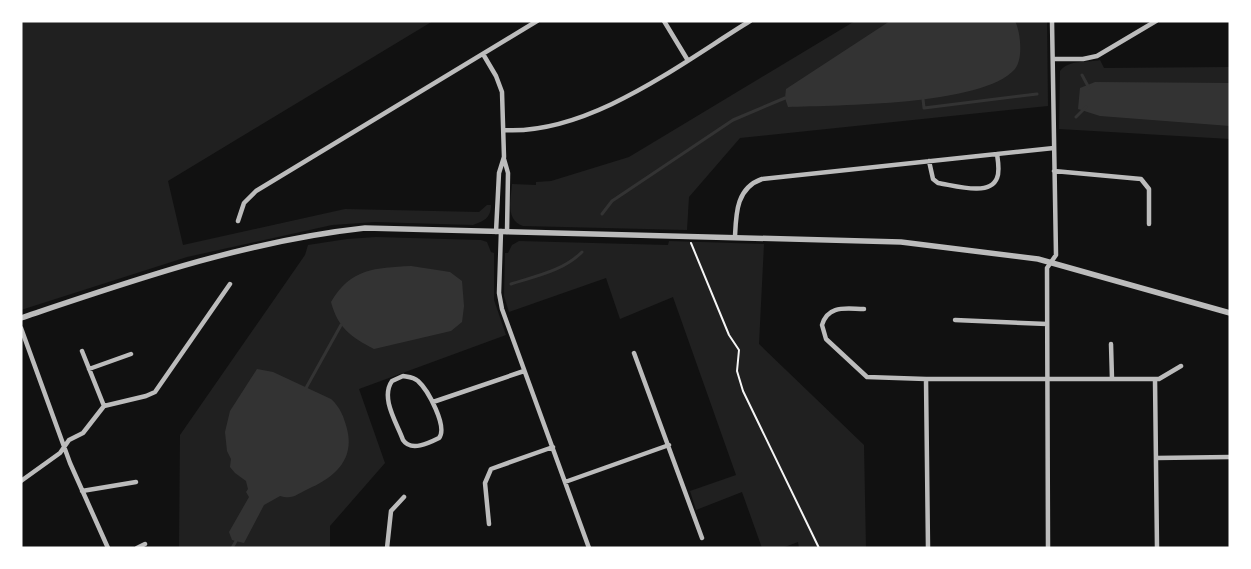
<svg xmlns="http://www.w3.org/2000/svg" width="1251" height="569" font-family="'Libre Baskerville',serif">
<rect width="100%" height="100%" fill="#111"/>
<path fill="#202020" d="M21,21H433L168,181L183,245L345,209L479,212L487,205H491C491,218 484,221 473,225L375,222L332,225L187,257L21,310Z
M855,21H1047L1048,106L740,138L689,197L687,230L523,226C505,220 511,199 512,184L536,185V182L551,181L629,157Z
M1100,60L1104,68L1230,67V139L1059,129L1060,71C1069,59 1088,63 1100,60Z
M376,237L481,240L487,242L491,252L494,253V300L506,335L359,389L385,463L330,526V548H179L180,435L305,255L308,245L347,239Z
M519,241L668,245L669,241L764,244L759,344L864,445L866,548H799L798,542L782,548H762L742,492L696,510L690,491L736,475L673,297L620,319L606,278L509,312L504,296L505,253H508L512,245Z"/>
<path fill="#333" d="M890,21H1015C1021,33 1023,59 1015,69C983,106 836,105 788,107L785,98L786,89Z
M1095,82L1230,83V126L1100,116L1078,109L1080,88Z
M411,266L450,272L462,281L464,306L462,322L451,331L374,349C351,337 338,328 331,302C351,268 375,268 411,266Z
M257,369L273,372L331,399C340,407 344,417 347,429C355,460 334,478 308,489C297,494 293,500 280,496L264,505L244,543L232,540L229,532L249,497L246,492L248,489L246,481L235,473L230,467L231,459L227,451L225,432L230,411Z"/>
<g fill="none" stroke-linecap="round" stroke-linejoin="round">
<path stroke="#333" stroke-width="3" d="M1082,75L1089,88
M923,99L924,108L1037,94
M1076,117L1086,107
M602,214L612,201L733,120L785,98
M511,284C536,276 563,271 582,252
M306,388L341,325
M232,548L236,541"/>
<path stroke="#f5f5f5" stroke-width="2" d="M691,243L729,335L739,350L737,371L743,391L819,548"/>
<path stroke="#bcbcbc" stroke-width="4.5" d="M664,21L687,59
M483,54L496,76L502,92L504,157L499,173L496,232
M1053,59H1083L1097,56L1156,21
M504,130C589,135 680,64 750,21
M504,159L508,173L507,232
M929,161L933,179L938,183C953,185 990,197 997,178C1000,171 998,161 997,154
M1054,171L1141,179L1149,189V224
M238,221L244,203L256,191L537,21
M501,231L499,293L502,309L589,548
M735,237C736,214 736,188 762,179L1054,148
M864,309C847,309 828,304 822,325L826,339L867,377L926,379
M955,320L1047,324
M21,328L70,463L108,548
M1111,344L1112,379
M82,351L104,406
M634,353L702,538
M89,369L131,354
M403,376C409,377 414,377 418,381C428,390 448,427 439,438C429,443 411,452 403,440C397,423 380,398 392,381Z
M1155,379L1157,548
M433,402L524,371
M1156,458L1230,457
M21,481L60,453L69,440L83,433L104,406L146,396L155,392L230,284
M565,482L669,445
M82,491L136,482
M489,524L485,483L491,469L553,447
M137,548L145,544
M387,548L391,511L404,497
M928,548L926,379H1159L1181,366
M1048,548L1047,268L1056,255L1052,21"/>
<path stroke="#bcbcbc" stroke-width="5.5" d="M21,318C134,280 246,241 365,228L901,242L1038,259L1230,313"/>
</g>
<rect width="1251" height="569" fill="none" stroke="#ffffff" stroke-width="45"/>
</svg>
